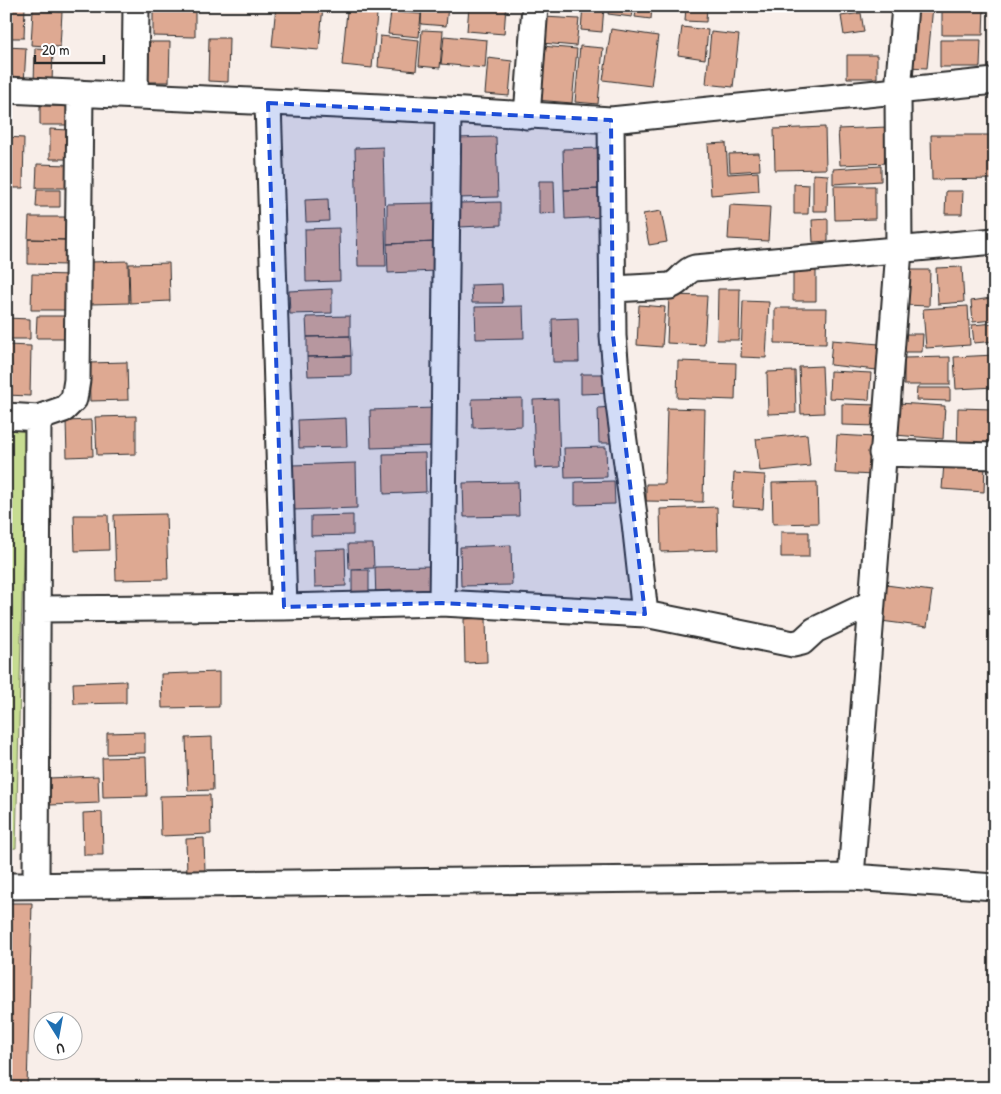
<svg xmlns="http://www.w3.org/2000/svg" width="1001" height="1094" font-family="'Patrick Hand',sans-serif">
<rect width="100%" height="100%" fill="#f8eee9"/>
<filter id="ink" filterUnits="userSpaceOnUse"><feTurbulence type="fractalNoise" baseFrequency=".02" numOctaves="2"/><feDisplacementMap in="SourceGraphic" scale="10" xChannelSelector="R" yChannelSelector="G"/><feConvolveMatrix kernelMatrix="1 2 1 2 8 2 1 2 1" color-interpolation-filters="sRGB"/></filter>
<g filter="url(#ink)">
<path fill="#c6dc91" stroke="#78845e" d="M6,427H26L16,848L6,849Z"/>
<path fill="#dea992" stroke="#2b2b2b" d="M6,6H25L24,38H6Z
M153,6H195V37L153,36Z
M276,6H323L319,50L272,46Z
M422,6H448L446,26L421,24Z
M469,6H506L504,34L467,31Z
M542,6H578L577,12L542,9Z
M583,6H604L602,32L581,30Z
M609,6H634L632,17L608,14Z
M637,6H652L651,19L635,17Z
M686,6H707L706,22L685,21Z
M913,6H933L927,68L907,67Z
M942,6H984L983,35H942Z
M33,10L62,12L60,47L31,45Z
M347,11L377,14L372,68L342,65Z
M391,12L421,14L419,37L388,34Z
M861,13L864,32L844,35L841,16Z
M544,17L579,19L576,46L542,43Z
M682,27L708,30L705,59L678,55Z
M611,29L658,36L651,86L603,80Z
M422,30L443,31L440,68L419,66Z
M711,32L739,35L733,87L706,84Z
M380,36L419,40L416,71L378,67Z
M444,36L487,40L485,68L441,64Z
M209,38H229L228,82L208,81Z
M940,40H981L980,67H940Z
M142,42H170L169,82H141Z
M541,46L577,49L572,103L536,100Z
M580,46L603,48L598,104L575,102Z
M6,47L26,48L24,84L6,83Z
M35,48L53,49L52,84L34,83Z
M847,55H877V78H847Z
M488,58L512,61L509,96L485,94Z
M40,106H71V125H40Z
M825,127L826,169L775,170L774,129Z
M887,127L889,163L840,165L838,129Z
M50,129L69,130L68,159H50Z
M931,135H995V179L932,180Z
M6,137L24,138L23,188H6Z
M496,137L498,197L457,198L455,138Z
M726,143L728,174L758,172L759,191L711,195L708,144Z
M383,147L386,266H358L355,148Z
M602,148L603,189L564,190L563,149Z
M759,153L760,170L730,172L729,154Z
M37,164L70,165L69,188H36Z
M881,166V181L833,184V169Z
M813,174L828,175L827,211H813Z
M539,181H554L555,213L539,214Z
M794,184L809,185L808,214H794Z
M834,186H875V219L835,220Z
M603,189L604,217L565,219L564,190Z
M37,190H60V207H36Z
M946,191H963L962,214H945Z
M328,199L329,221L306,222L305,200Z
M501,202V225L460,227V203Z
M435,203L436,242L387,244V204Z
M730,205L770,207L768,241L728,239Z
M661,211L667,242L649,245L643,214Z
M29,217H67V240L28,239Z
M828,219V241L813,242L812,220Z
M339,228L340,281L306,282L305,229Z
M28,239L67,240V265L28,264Z
M436,242L437,271L388,273L387,244Z
M128,261L129,303L91,304V262Z
M169,263L170,301L130,303L129,264Z
M962,267L964,302L938,304L936,268Z
M816,270V301H793V271Z
M905,270H930L929,306L904,305Z
M32,274L72,275L71,310H31Z
M502,284L503,303H472L471,285Z
M332,289V313L290,314L289,291Z
M718,289H740L739,340H717Z
M669,295L707,296L704,345L667,343Z
M991,298L993,320L973,322L971,301Z
M743,301L769,302L766,358L741,357Z
M639,305L665,307L662,347L637,345Z
M523,306L524,338L476,339L475,307Z
M968,306L970,345L926,348L923,309Z
M775,308H827L826,344L775,343Z
M37,316H68V338H36Z
M350,316V336L307,337L306,317Z
M6,318L30,319V339H6Z
M578,318L579,362H553L552,319Z
M995,323V341L974,343L972,325Z
M904,334H923L922,352H904Z
M350,336L351,356L307,357V337Z
M832,340L879,344L877,370L830,365Z
M6,345L31,346L30,396L6,395Z
M995,355V387L956,389L954,357Z
M351,356V375L308,376L307,357Z
M950,357V385H904V358Z
M678,361L736,363L735,400L677,398Z
M127,362L128,400L90,401L89,363Z
M822,366L824,413L801,414L799,367Z
M795,371L796,413L768,414L767,372Z
M830,371L871,373L869,400L829,398Z
M581,374H606L607,393L581,394Z
M917,388H950V401L916,400Z
M522,398V426L473,428L472,399Z
M558,399L560,467L535,468L533,400Z
M898,403L945,406L943,439L895,435Z
M842,404L879,405L878,426L842,425Z
M612,407L613,443H599L598,408Z
M435,408V446L371,448L370,410Z
M667,408L705,409L703,502L646,501V484H665Z
M958,408L993,409L991,455L957,454Z
M136,416V454L97,455L95,417Z
M346,418L347,447L299,448L298,420Z
M92,420L93,456L67,457L66,421Z
M807,434L810,466L760,471L756,439Z
M837,435L875,437L873,475L835,473Z
M606,447L607,477L565,478L564,448Z
M425,453L426,492L384,494L383,454Z
M356,463L357,508L293,510L292,465Z
M944,463L985,465L984,492L942,489Z
M734,473L765,475L763,509L732,507Z
M614,481L615,504L575,505V482Z
M518,482L519,516L464,517L463,483Z
M817,482L818,523L773,524L772,483Z
M717,507L718,550L661,552L660,509Z
M166,514L168,579L116,580L114,515Z
M74,515H108L109,550L75,551Z
M353,515V535L311,536V516Z
M781,532H809V557H781Z
M348,544H373L374,568L349,569Z
M511,545L512,585L461,586L460,547Z
M345,549L346,586L315,587L314,550Z
M434,566V600L376,601L375,567Z
M352,570H369V603L352,604Z
M886,585L932,591L927,627L881,621Z
M486,618L487,662L465,663L464,619Z
M219,672V707L162,708L161,674Z
M126,681V703L74,704L73,683Z
M145,732V753L107,754V733Z
M212,737L213,790L188,791L186,738Z
M146,757L147,796L103,797L102,758Z
M98,776L99,803L50,805L49,778Z
M210,795L211,834L161,836L160,796Z
M102,812L103,855H84L83,813Z
M204,838L205,872L187,873L186,839Z
M6,903H32L27,1088H13L6,1085Z"/>
<g fill="none" stroke-linecap="round" stroke-linejoin="round">
<defs>
<path id="minor" d="M6,90L448,110L611,120L995,81
M135,95L136,6
M268,103L284,607
M527,116L535,6
M611,120L613,336L618,397L635,523L645,614
M613,289L670,286C683,281 683,271 695,268L995,241
M6,416L38,418L64,409L74,399L77,380L80,93
M882,453L995,456
M442,603L448,110
M38,609L284,607L442,603L645,614L793,644L802,642L815,630L872,603
M851,877L899,250L898,91L905,6
M36,885L38,418
M6,886L851,877L995,887"/>
</defs>
<use href="#minor" stroke="#2b2b2b" stroke-width="29"/>
<use href="#minor" stroke="#fff" stroke-width="25"/>
<path stroke="#2b2b2b" stroke-width="4" d="M6,1083L19,1088"/>
</g>
</g>
<path fill="#1d4ed8" fill-opacity="0.2" stroke="#1d4ed8" stroke-width="4" stroke-dasharray="10 6" stroke-linejoin="round" d="M268,103L611,120L613,336L645,614L442,603L284,607Z"/>
<rect width="1001" height="1094" fill="none" stroke="#fff" stroke-width="25"/>
<rect x="12" y="12" width="976" height="1069" fill="none" stroke="#2b2b2b" stroke-width="2" filter="url(#ink)"/>
<g transform="translate(58 1036) rotate(169)"><circle r="24" fill="#ffffff" stroke="#aaaaaa"/>
<path d="M0-4L9 19L0 12L-9 19Z" fill="#1f6fb2"/>
<text y="-8" font-size="14" font-weight="bold" text-anchor="middle" fill="#2b2b2b">U</text>
</g>
<path d="M35 55v8h69v-8" fill="none" stroke="#2b2b2b" stroke-width="2.5"/>
<text x="42" y="55" font-size="15" fill="#2b2b2b" stroke="#ffffff" stroke-width="4" paint-order="stroke">20 m</text>
</svg>
